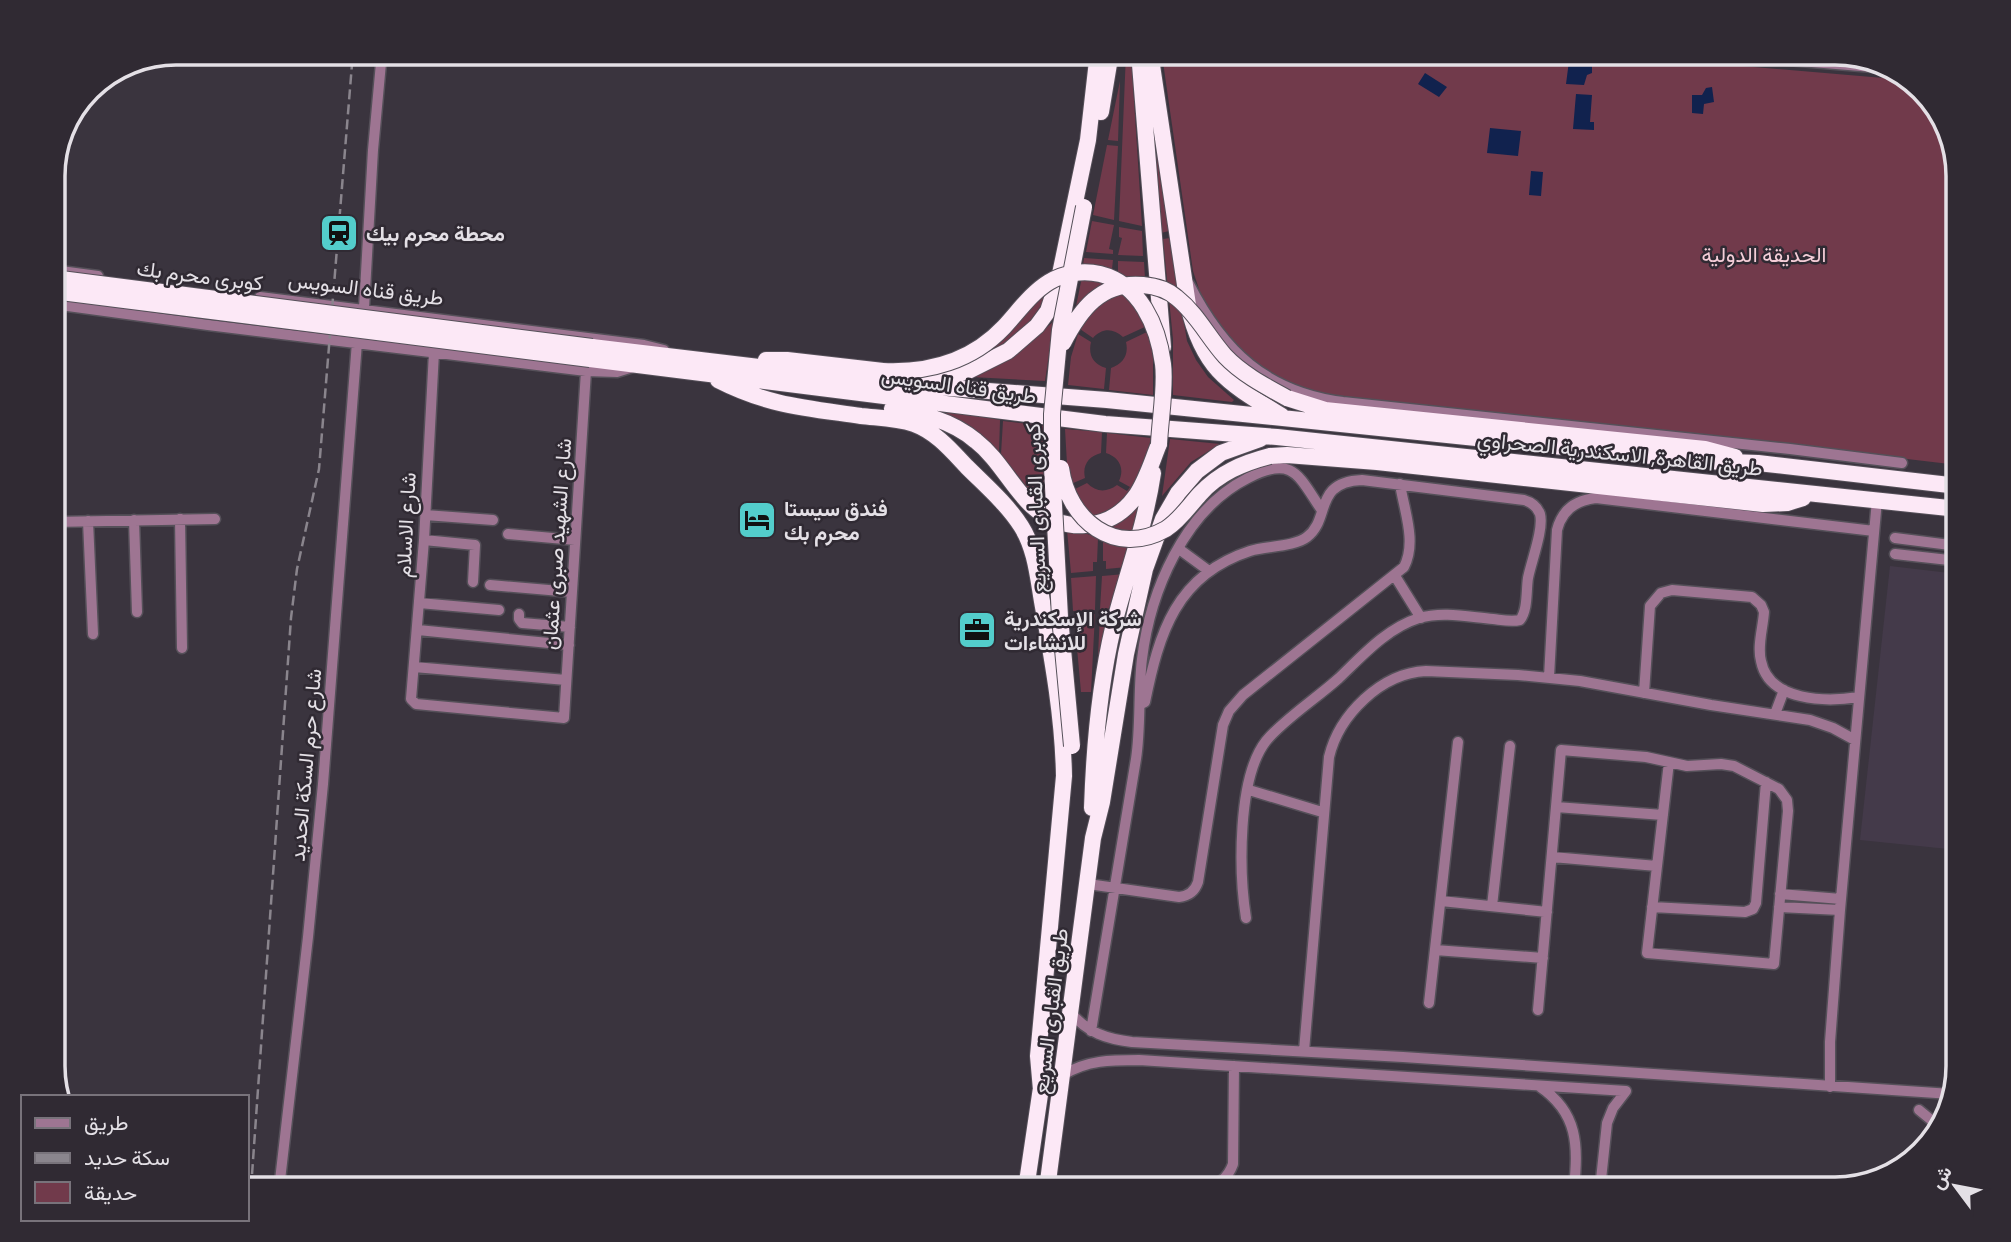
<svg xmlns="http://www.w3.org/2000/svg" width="2011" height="1242" font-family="'Titillium Web',Vazirmatn,sans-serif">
<rect width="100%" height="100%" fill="#3a343e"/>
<path fill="#443a4a" d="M1890,566L1958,574V850L1860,840Z"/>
<path fill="#713a4b" d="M1578,52L1907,80L1942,114L1958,168V465L1705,435L1323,395L1294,388L1235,350L1203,301L1193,271L1163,62L1164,53Z
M1126,53H1131L1142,226L1119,221Z
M1120,81L1118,141L1108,140Z
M1107,145L1118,146L1114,220L1093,215Z
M1154,156H1157L1169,231L1161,233Z
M1092,221L1114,225L1109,249L1113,250V254L1086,252Z
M1119,227L1142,231L1143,256L1118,255L1122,238L1119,237Z
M1170,238L1187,341L1196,360L1208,377L1234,400L1232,402L1173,395V339L1163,239Z
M1084,258L1113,260L1112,269L1083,265Z
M1118,261L1144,262L1145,279L1129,280L1118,273Z
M1082,277L1112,283L1074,316Z
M1050,289C1039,313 1019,337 996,351C984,358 967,361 954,366L1017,323Z
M1126,292L1147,326L1123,337C1113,328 1102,328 1093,338L1080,329C1091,309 1105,299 1126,292Z
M1054,321L1045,381L972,377L1015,355Z
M1149,331L1153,358V395L1109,390L1111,368C1123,364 1129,355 1126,342Z
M1078,334L1091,342C1088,355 1093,364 1106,368L1104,389L1068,385L1071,357Z
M941,409L1000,420L999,452L975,430L939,412Z
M1003,421L1045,426L1049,502L1044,506L1037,500L1001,454Z
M1065,429L1102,432L1101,453C1089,456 1082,465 1085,478L1071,484L1067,464Z
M1107,433L1151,438C1143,477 1132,505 1090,517L1073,490L1087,483C1096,492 1106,493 1117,485L1127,491L1130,487L1119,481C1125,468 1119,457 1106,453Z
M1170,439L1220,444L1191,462L1162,496Z
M1140,501L1138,533L1107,527Z
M1067,530L1082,532L1098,538L1097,562H1093V571L1071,573Z
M1103,541L1120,546H1133L1127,567L1106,569V561H1103Z
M1125,574L1115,608L1100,609L1102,576Z
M1096,576L1095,610L1073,611L1071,578Z
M1114,613L1097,676L1100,614Z
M1095,614L1091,692H1081L1074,615Z"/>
<path fill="#11224e" d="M1569,61L1592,62V73L1587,75L1584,85L1566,84Z
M1425,73L1447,87L1439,97L1418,84Z
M1712,87L1714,102L1704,104L1703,114L1692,113V95H1702L1706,88Z
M1576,94L1592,95L1590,122H1594V130L1573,129Z
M1490,128L1521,131L1518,156L1487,153Z
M1531,171L1543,172L1541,196L1529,195Z"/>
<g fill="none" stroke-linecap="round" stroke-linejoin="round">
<defs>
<path id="minor" d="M1688,52L1897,69
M53,270L98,276
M1189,284C1223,351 1266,392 1343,402L1790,449L1902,463
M260,297L644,345L664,350
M53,304L208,325L586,371L617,372L636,366
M364,308L373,150L382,52
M434,352L424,540L411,699L416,704L564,718L586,371
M425,515L493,520
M180,519L182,648
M134,520L137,612
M88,521L93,634
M53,522L215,519
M508,534L575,540
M1895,538L1958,546
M424,540L475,545L473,582
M1179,549L1209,571
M1895,554L1958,561
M1395,576L1421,618
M490,585L572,592
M419,603L499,610
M519,614V619L522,623L570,627
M418,630L569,645
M414,667L566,680
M1549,677L1557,530C1562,510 1576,500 1596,498L1874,531
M1644,693L1650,606L1661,593L1672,590L1752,597L1761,605L1764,612C1763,628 1757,646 1761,661C1769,702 1827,702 1859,697
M1141,704L1145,702C1159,633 1176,575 1250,551C1266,546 1294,547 1307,537C1331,519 1313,482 1362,480L1524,500C1531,502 1537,506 1540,514C1544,529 1531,562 1528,578C1526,591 1528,610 1520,620C1511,622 1502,620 1493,619C1469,617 1443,611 1419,618C1387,628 1362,656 1339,678C1317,698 1284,719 1266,741C1237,778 1239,873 1246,918
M1775,714L1784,690
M1249,790L1322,812
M1556,807L1663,815
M1552,857L1657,866
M1088,884L1179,897C1189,896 1195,891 1198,882L1223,725L1229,711L1243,695L1404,567C1417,542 1404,510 1400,484
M1780,894L1841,899
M1441,901L1547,912
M1492,906L1510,746
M1652,907L1745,912L1753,909L1756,903L1766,782
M1779,907L1840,910
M1435,950L1543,958
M1429,1003L1458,742
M1538,1010L1561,750L1646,757L1687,766L1721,764L1734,766L1779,789L1787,800L1788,811L1774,964L1647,953L1669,762
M1071,1013C1088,1033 1107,1039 1132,1042L1403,1057L1951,1094
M1091,1031C1106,941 1121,850 1136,759C1141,726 1138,692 1142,659C1150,592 1184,510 1248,478C1293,455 1298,475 1321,509
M1304,1051L1329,757C1339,715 1381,673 1426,671L1518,675L1580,681L1711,705L1810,720L1833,728L1855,740
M1063,1075C1087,1060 1111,1060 1139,1060L1626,1091
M1539,1086C1579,1113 1578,1146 1574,1189
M1830,1087V1042L1840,910L1877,500
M1919,1110L1941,1128
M279,1189L308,937L323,784L357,342
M1204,1189C1218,1186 1228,1178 1233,1164L1234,1066
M1600,1189L1607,1123L1613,1108L1626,1091"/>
<path id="highway" d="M1139,52L1163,347
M1150,52L1188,305C1203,370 1228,383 1282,416
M1101,112L1111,52
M592,347L911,385L1107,400L1700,461L1758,463L1958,486
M590,359L1105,424L1277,437L1958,509
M766,360H787L883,371
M718,380C769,406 806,408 861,416C878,418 897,418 914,424C936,432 951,450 967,467C985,485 1007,504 1021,526C1036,549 1038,580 1043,607C1053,663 1063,719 1064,776L1038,1056L1041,1090
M928,381L966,372L1008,351L1037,326L1048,311L1060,274L1088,140L1098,52
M1287,398L1325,410L1705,449L1735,457
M892,409C923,414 951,420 976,441C999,459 1011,486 1032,506C1062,534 1110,532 1135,497C1146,482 1152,461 1159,444
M1270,456L1287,455L1377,462L1763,504L1787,503L1803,498
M1092,808C1094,748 1099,687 1113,628C1126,576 1145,527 1153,473
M1026,1189L1042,1081
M1047,1189L1093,838L1102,802L1126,654L1145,569L1163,519L1178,493L1197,471L1221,453L1260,439"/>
</defs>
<use href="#minor" stroke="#555059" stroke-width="13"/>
<use href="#highway" stroke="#555059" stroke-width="18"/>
<use href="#minor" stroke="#9e7592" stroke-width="10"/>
<use href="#highway" stroke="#fce8f6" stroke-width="16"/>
<path stroke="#8a858d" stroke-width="2.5" stroke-dasharray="10 5" stroke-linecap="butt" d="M251,1189L291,618L297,569L319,469L353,52"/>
<defs>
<path id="highway-bridge" d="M53,278L592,347
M53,291L590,359
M1063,343C1080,310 1101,281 1143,285C1155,286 1168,290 1177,298C1197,314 1208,337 1225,356C1242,374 1265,386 1287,398
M883,371C928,373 972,361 1004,327C1018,312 1031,293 1049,282C1064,273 1083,270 1100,274C1140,284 1158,326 1163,364C1166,386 1160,420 1159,444
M1061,468C1068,520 1115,558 1166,529C1180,520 1189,506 1200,494C1219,473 1243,463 1270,456
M1072,746L1060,617L1052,468V414L1060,330L1084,207"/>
</defs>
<use href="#highway-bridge" stroke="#555059" stroke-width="18" stroke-linecap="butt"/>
<use href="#highway-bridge" stroke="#fce8f6" stroke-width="16"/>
</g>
<defs>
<symbol id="station-square" viewBox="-11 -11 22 22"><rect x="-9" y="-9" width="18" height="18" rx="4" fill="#53cdcb" stroke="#302a33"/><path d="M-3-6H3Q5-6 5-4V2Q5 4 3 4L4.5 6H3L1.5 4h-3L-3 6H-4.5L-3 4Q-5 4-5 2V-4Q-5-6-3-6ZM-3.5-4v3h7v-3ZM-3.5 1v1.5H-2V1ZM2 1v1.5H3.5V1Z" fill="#111"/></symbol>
<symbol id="hotel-square" viewBox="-11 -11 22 22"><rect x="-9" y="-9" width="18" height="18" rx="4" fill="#53cdcb" stroke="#302a33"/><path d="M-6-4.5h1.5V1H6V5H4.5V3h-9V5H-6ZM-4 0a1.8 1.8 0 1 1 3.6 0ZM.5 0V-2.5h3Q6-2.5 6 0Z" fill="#111"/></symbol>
<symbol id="office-square" viewBox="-11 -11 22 22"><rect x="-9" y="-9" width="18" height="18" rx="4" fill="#53cdcb" stroke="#302a33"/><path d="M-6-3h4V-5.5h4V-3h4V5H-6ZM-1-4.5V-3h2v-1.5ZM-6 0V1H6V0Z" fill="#111"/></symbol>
</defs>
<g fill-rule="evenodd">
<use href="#station-square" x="317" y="211" width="44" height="44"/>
<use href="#hotel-square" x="735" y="498" width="44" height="44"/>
<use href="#office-square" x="955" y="608" width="44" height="44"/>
</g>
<g text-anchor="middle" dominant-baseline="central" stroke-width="5" stroke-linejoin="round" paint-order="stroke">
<g font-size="21" font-weight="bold" fill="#e4e0e6" stroke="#302a33" text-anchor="start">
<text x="366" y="233">محطة محرم بيك</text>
<text x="784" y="508">فندق سيستا<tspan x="784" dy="24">محرم بك</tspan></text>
<text x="1004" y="618">شركة الإسكندرية<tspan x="1004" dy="24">للانشاءات</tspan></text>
</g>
<g font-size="21" fill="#f5ced8" stroke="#302a33">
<text x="1764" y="254">الحديقة الدولية</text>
</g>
<g font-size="21" fill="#e4e0e6" stroke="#302a33">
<text transform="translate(200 275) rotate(7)">كوبرى محرم بك</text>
<text transform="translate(366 288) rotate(7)">طريق قناه السويس</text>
<text transform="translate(959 385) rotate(8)">طريق قناه السويس</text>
<text transform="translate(1620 453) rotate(6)">طريق القاهرة, الاسكندرية الصحراوي</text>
<text transform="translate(1035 508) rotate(-92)">كوبرى القبارى السريع</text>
<text transform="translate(405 525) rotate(-87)">شارع الاسلام</text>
<text transform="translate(556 544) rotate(-86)">شارع الشهيد صبرى عثمان</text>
<text transform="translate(305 765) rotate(-85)">شارع حرم السكة الحديد</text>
<text transform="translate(1050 1011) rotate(-83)">طريق القبارى السريع</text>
</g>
</g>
<path d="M0 0H2011V1242H0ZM176 65H1835A111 111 0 0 1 1946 176V1066A111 111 0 0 1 1835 1177H176A111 111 0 0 1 65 1066V176A111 111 0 0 1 176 65Z" fill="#302a33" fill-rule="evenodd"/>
<path fill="none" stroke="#e4e0e6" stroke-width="3.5" d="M176 65H1835A111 111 0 0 1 1946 176V1066A111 111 0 0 1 1835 1177H176A111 111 0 0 1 65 1066V176A111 111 0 0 1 176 65Z"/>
<rect x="21" y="1095" width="228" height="126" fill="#302a33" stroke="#78737b" stroke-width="2"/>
<rect x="35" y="1118" width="35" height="10" fill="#9e7592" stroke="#78737b" stroke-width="2"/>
<text x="84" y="1130" font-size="21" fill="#e4e0e6">طريق</text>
<rect x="35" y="1153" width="35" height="10" fill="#8a858d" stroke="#78737b" stroke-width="2"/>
<text x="84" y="1165" font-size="21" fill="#e4e0e6">سكة حديد</text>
<rect x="35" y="1182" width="35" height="21" fill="#713a4b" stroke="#78737b" stroke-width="2"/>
<text x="84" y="1200" font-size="21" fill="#e4e0e6">حديقة</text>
<g transform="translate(1955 1186) rotate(302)" stroke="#302a33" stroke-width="5" paint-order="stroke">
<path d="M0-5L12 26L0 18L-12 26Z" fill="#e4e0e6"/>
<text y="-10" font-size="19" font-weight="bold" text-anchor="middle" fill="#e4e0e6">ش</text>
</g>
</svg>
